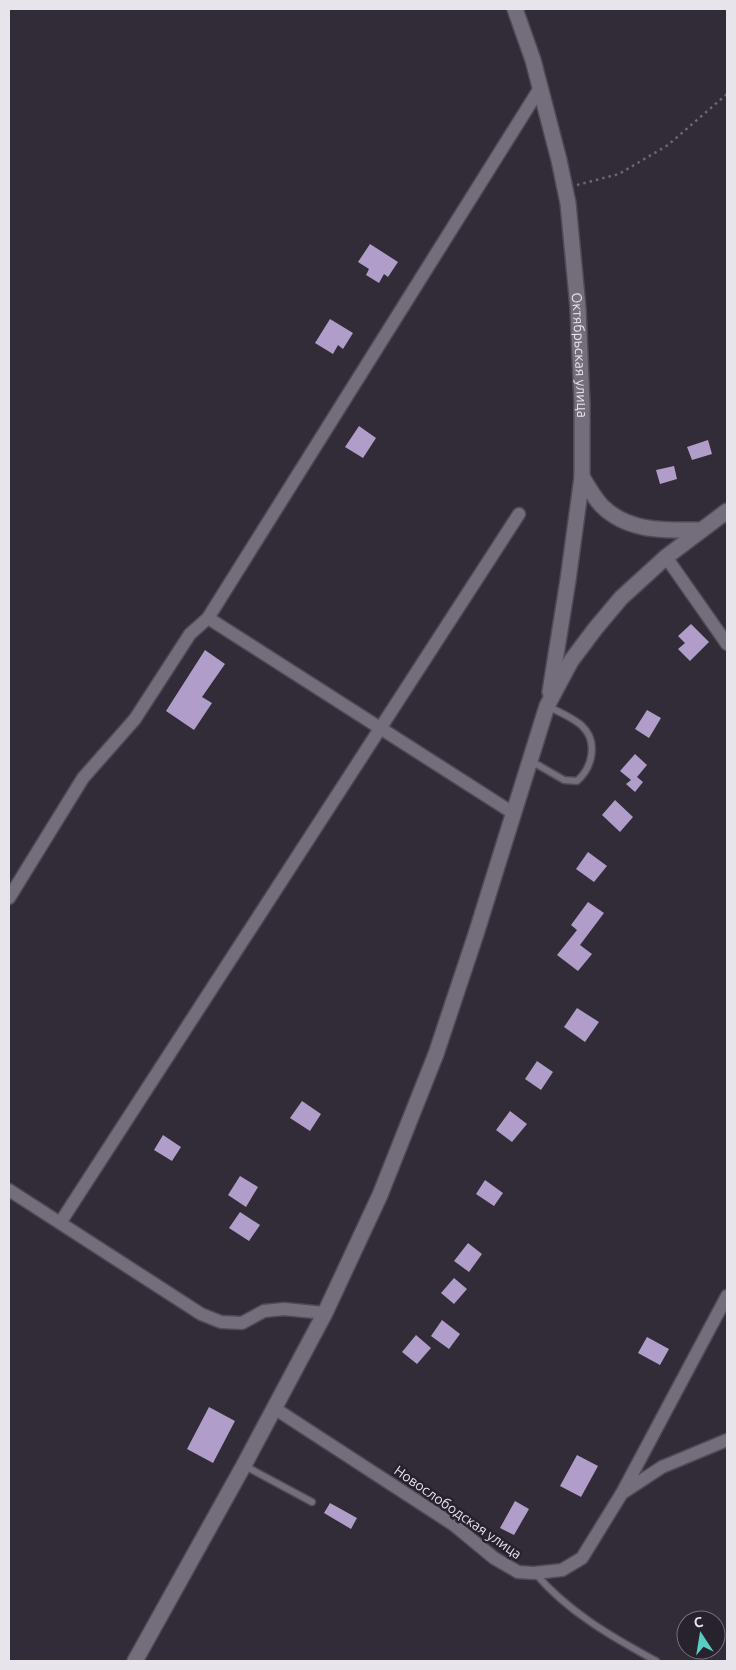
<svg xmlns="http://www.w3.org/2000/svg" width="736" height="1670" font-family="Ubuntu,sans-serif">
<rect width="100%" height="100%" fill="#312c38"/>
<path fill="#b19dca" d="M370,244L398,262L388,277L384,274L379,283L366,275L369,269L358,262Z
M330,319L353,333L343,349L338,345L333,354L315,343Z
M359,426L376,438L363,458L345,447Z
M708,440L712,454L692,460L687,447Z
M674,466L677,479L660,484L656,470Z
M691,624L709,642L690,661L678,649L685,643L678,636Z
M205,650L225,664L202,697L212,703L194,730L166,711Z
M647,710L661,718L649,738L635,729Z
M635,754L647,765L637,777L643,782L635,792L626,784L631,780L620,771Z
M615,800L633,817L620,832L602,815Z
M588,852L607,866L594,882L576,869Z
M588,902L604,913L580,945L592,954L578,971L557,955L577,930L571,925Z
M577,1008L599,1022L585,1042L564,1027Z
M537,1061L553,1072L541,1090L525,1079Z
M302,1101L321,1114L310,1131L290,1118Z
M510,1111L527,1124L512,1142L496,1130Z
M163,1135L181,1147L172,1161L154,1150Z
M240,1176L258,1187L246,1207L228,1195Z
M485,1180L503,1193L494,1206L476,1194Z
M240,1212L260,1225L249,1241L229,1228Z
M468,1243L482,1254L469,1272L454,1261Z
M454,1278L467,1289L454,1304L441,1293Z
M442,1320L460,1334L449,1349L431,1336Z
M416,1335L431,1348L417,1364L402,1352Z
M647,1337L669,1349L660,1365L638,1353Z
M209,1407L235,1421L213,1463L187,1449Z
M577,1455L598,1466L581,1497L560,1486Z
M515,1501L529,1509L514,1535L500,1528Z
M330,1503L357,1518L351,1529L324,1513Z"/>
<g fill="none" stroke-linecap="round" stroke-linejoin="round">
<defs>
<path id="lane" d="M531,761L564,780L577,781C593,767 598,741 582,726C574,718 557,711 547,706
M245,1466L312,1502
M535,1573C568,1612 612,1637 656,1661"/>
<path id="street" d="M666,557L727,644
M208,618L540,88
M9,898L83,778L135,719L190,634L208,618L513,813
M9,1190L201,1314L221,1322L242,1323L264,1311L284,1309L325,1313
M60,1223L519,514
M274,1408L454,1525L494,1558L518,1572L534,1573L562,1570L582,1558L622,1493L727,1296
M624,1492L662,1467L727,1440"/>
<g id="secondary">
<path id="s1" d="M515,9L533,60L559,160L568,203L578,308L582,404V477L568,580L550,692"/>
<path d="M582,477C588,486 594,498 602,506C629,533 667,530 702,530"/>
<path d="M135,1661L244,1465L325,1313L380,1195L436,1054L476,934L547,706L571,661L595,629L621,598L666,557L727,511"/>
</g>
</defs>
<use href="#lane" stroke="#4f4a55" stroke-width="9"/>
<use href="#street" stroke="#4f4a55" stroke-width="15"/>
<use href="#secondary" stroke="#4f4a55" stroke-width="18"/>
<path stroke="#6c6872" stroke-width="2.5" stroke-dasharray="2.5 4" stroke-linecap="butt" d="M577,185L619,174L668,145L727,94"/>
<use href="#lane" stroke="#746e7c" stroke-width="6"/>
<use href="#street" stroke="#746e7c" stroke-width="12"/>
<use href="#secondary" stroke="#746e7c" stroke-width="15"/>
</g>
<g text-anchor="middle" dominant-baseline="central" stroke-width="5" stroke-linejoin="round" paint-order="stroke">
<g font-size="14" fill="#e7e4ec" stroke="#27222e">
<text stroke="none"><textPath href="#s1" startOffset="354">Октябрьская улица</textPath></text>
<text transform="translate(458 1512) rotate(35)">Новослободская улица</text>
</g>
</g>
<rect width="736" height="1670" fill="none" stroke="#e7e4ec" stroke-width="20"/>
<g transform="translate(701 1635) rotate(348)"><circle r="24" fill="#27222e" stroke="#74707a"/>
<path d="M0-4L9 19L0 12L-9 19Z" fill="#57cec1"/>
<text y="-8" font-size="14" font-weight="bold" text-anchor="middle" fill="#e7e4ec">С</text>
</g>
</svg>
